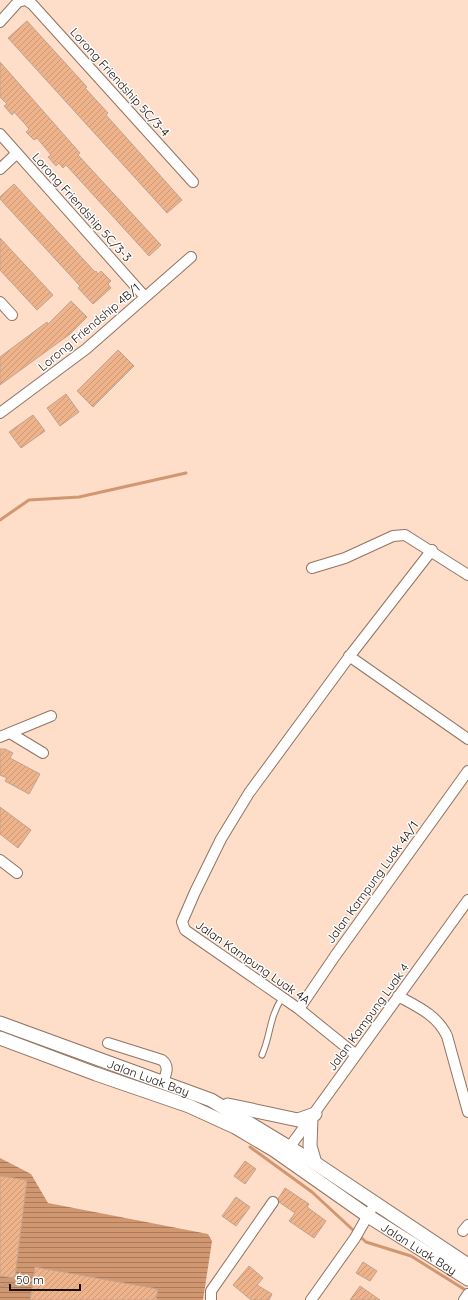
<svg xmlns="http://www.w3.org/2000/svg" width="468" height="1300" font-family="Quicksand,sans-serif">
<defs>
<pattern id="water-rules" width="6" height="5" patternUnits="userSpaceOnUse"><rect width="6" height="5" fill="#d19771"/><path d="M0 2.5h6" fill="none" stroke="#a97a5b"/></pattern>
<pattern id="building-hatch" width="6" height="6" patternUnits="userSpaceOnUse"><rect width="6" height="6" fill="#efb38c"/><path d="M-1 1l2-2M0 6l6-6M5 7l2-2" fill="none" stroke="#c97"/></pattern>
</defs>
<rect width="100%" height="100%" fill="#feddc9"/>
<path fill="url(#water-rules)" d="M0,1158L31,1174L48,1203L208,1234L212,1241L203,1300H0Z"/>
<g fill="none" stroke-linecap="round" stroke-linejoin="round">
<path stroke="#d19771" stroke-width="3" d="M0,520L29,500L79,497L186,473
M250,1147L312,1192L366,1242L411,1256L467,1291"/>
</g>
<path fill="url(#building-hatch)" stroke="#c2a38f" d="M27,21L87,87L85,88L108,113L106,115L182,200L167,213L8,38Z
M0,62L80,153L78,155L161,245L149,256L66,165L63,168L59,163L56,166L48,157L51,155L47,150L37,138L34,140L26,132L29,129L25,124L14,112L12,115L4,106L7,104L0,97Z
M14,184L95,272L96,271L98,274L101,271L111,281L108,284L111,288L93,304L78,288L80,286L0,199V197Z
M0,238L53,295L37,310L0,270Z
M71,301L87,317L70,334L0,385V357L47,322L48,324Z
M118,350L134,366L93,407L77,391Z
M66,394L79,412L60,426L47,408Z
M33,415L45,431L21,448L9,432Z
M0,749H5L13,753L10,758L40,774L29,794L5,781L7,778L0,775Z
M0,807L31,830L18,848L0,834Z
M245,1161L256,1169L245,1184L234,1176Z
M0,1176L27,1180L15,1278L0,1276Z
M285,1188L309,1204L307,1207L326,1221L314,1238L289,1221L295,1213L279,1202L278,1199Z
M236,1197L250,1207L236,1226L222,1216Z
M363,1262L377,1271L370,1281L356,1273Z
M249,1266L263,1278L257,1285L272,1294L269,1300H251L233,1285Z
M35,1267L158,1289L156,1300H30Z
M360,1286L380,1300H350Z"/>
<g fill="none" stroke-linecap="round" stroke-linejoin="round">
<defs>
<path id="service" d="M262,1055C271,1034 269,1018 282,998"/>
<path id="minor" d="M26,0L32,4L193,182
M0,22L18,2L25,0
M0,134L145,297
M0,169L16,154
M0,302L12,315
M0,413L86,349L191,257
M312,568L345,558L393,536L405,535L468,575
M349,656L468,739
M10,733L43,753
M0,737L51,716
M0,860L17,873
M398,996C418,1007 437,1015 447,1036L468,1112
M299,1009L335,956L468,771
M108,1043L162,1060C170,1066 166,1074 163,1082
M356,1055L299,1009L185,930L182,922L195,892L221,839L249,793L352,653L432,550
M289,1148L468,900
M463,1231L468,1225
M211,1300V1291L273,1202
M311,1300L355,1238L371,1210
M464,1300L468,1294"/>
<g id="tertiary">
<path id="s1" d="M0,1023L211,1100L315,1163L468,1265"/>
<path id="s2" d="M0,1038L96,1074L189,1106L235,1127L274,1150L368,1216L468,1279"/>
<path d="M228,1105L298,1120L315,1114"/>
<path d="M311,1118L310,1146L315,1163"/>
</g>
</defs>
<use href="#service" stroke="#917461" stroke-width="7"/>
<use href="#minor" stroke="#917461" stroke-width="12"/>
<use href="#tertiary" stroke="#917461" stroke-width="15"/>
<path stroke="#a78e7f" stroke-width="1.5" stroke-dasharray="2 2" stroke-linecap="butt" d="M0,1287L18,1281"/>
<use href="#service" stroke="#fff" stroke-width="5"/>
<use href="#minor" stroke="#fff" stroke-width="10"/>
<use href="#tertiary" stroke="#fff" stroke-width="13"/>
</g>
<g text-anchor="middle" dominant-baseline="central" stroke-width="3" stroke-linejoin="round" paint-order="stroke">
<g font-size="12" fill="#1a0f08" stroke="#fff">
<text transform="translate(120 82) rotate(48)">Lorong Friendship 5C/3-4</text>
<text transform="translate(82 207) rotate(48)">Lorong Friendship 5C/3-3</text>
<text transform="translate(89 327) rotate(-40)">Lorong Friendship 4B/1</text>
<text transform="translate(372 882) rotate(-54)">Jalan Kampung Luak 4A/1</text>
<text transform="translate(253 962) rotate(35)">Jalan Kampung Luak 4A</text>
<text transform="translate(368 1017) rotate(-54)">Jalan Kampung Luak 4</text>
<text stroke="none"><textPath href="#s1" startOffset="158">Jalan Luak Bay</textPath></text>
<text stroke="none"><textPath href="#s2" startOffset="472">Jalan Luak Bay</textPath></text>
</g>
</g>
<path d="M10 1284v6h70v-6" fill="none" stroke="#1a0f08" stroke-width="2"/>
<text x="16" y="1284" font-size="12" fill="#1a0f08" stroke="#ffffff" stroke-width="3" paint-order="stroke">50 m</text>
</svg>
